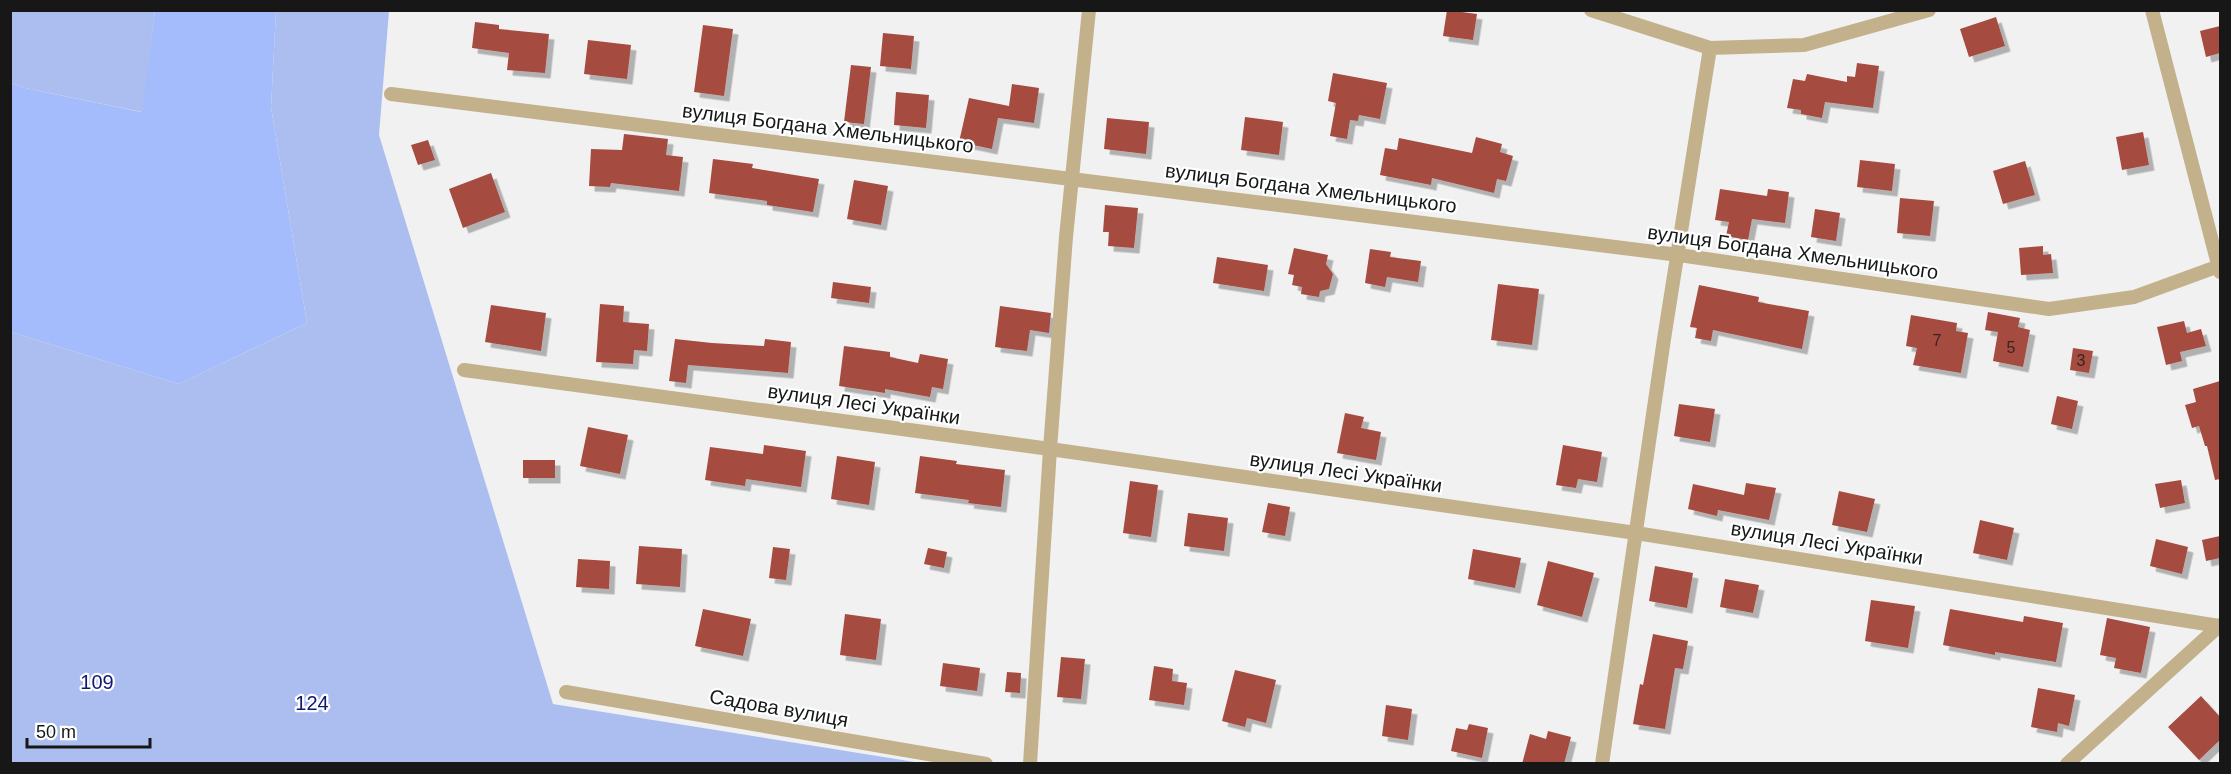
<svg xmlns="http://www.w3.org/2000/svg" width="2231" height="774" font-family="Helvetica,sans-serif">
<defs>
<filter id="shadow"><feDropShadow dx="5.5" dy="5.5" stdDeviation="0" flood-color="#0004"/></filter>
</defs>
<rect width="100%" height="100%" fill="#f1f1f2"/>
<path fill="#a5bcfc" d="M155,11H276L271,107L307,323L179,384L11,332V83L25,88L141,112Z"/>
<path fill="#acbef0" d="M11,10L155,11L142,112L25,88L11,83Z
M276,11H389L379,135L553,704L921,763H11V332L179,384L307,323L271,107Z"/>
<path fill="#a54b40" filter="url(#shadow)" d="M1447,10L1477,14L1473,40L1443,36Z
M1996,17L2005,46L1969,57L1960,29Z
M475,22L499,25V29L549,34L545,73L507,70L509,53L472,48Z
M703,25L733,29L724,96L694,92Z
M2220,26V53L2206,57L2200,31Z
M883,33L914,36L911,69L880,66Z
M588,40L631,45L627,79L584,74Z
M1857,63L1879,66L1873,108L1825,102L1822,118L1801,114V110L1787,108L1793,79L1805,81L1807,74L1847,82V76L1855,77Z
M851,65L871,67L864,124L844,122Z
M1333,73L1387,83L1380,119L1359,115L1358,121L1350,120L1347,139L1330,136L1336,103L1328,101Z
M1012,84L1039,88L1034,123L998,118L992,149L959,142L969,98L1009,106Z
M896,92L929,95L926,128L894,125Z
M1245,117L1283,122L1279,155L1241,150Z
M1107,118L1149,122L1146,154L1104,149Z
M2143,132L2149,165L2122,170L2116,137Z
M624,134L668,139L666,155L683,157L679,191L611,183L610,187L589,186L591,149L622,150Z
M1476,137L1502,144L1500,152L1513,156L1506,181L1497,179L1494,193L1432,178L1431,185L1380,175L1385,148L1397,150L1399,138L1472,153Z
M428,140L435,160L418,165L411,145Z
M713,159L753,164L752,168L819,179L813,212L767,205V201L709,193Z
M1860,160L1895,164L1892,191L1857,187Z
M2025,161L2035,195L2003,204L1993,171Z
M491,173L505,212L463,228L449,189Z
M854,180L888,186L881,225L847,219Z
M1720,189L1767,196L1768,189L1789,192L1785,223L1752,219L1748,240L1726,236L1729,222L1715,220Z
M1900,198L1934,201L1930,236L1897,233Z
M1105,205L1138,208L1134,248L1108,246L1109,232H1103Z
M1815,209L1840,213L1836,241L1811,237Z
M2043,246V255L2051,254L2053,273L2021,275L2019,248Z
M1294,248L1328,255L1326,264L1333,274L1329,289L1320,291L1319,297L1301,294L1302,287L1292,285L1294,275L1288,274Z
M1370,249L1391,252L1390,257L1421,261L1418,282L1387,277L1385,287L1365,283Z
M1217,257L1268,265L1264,291L1213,283Z
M833,282L871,287L869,303L831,298Z
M1498,284L1539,289L1532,345L1491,340Z
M1699,285L1759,297L1758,302L1809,311L1802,349L1713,330L1711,341L1695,338L1697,328L1690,327Z
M600,304L624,306L623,322L649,324L647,351L634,350L633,364L596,362Z
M491,305L546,313L541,351L485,342Z
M1000,306L1051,313L1049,333L1030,330L1027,351L995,347Z
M1988,312L2020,318L2018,327L2030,330L2023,367L1993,361L1998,332L1985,330Z
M1911,315L1957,323L1956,331L1968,333L1961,373L1913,365L1917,348L1906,346Z
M2184,321L2187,333L2201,329L2206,346L2180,352L2182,361L2166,365L2157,327Z
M675,339L712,343L764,346L765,339L791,342L788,373L688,365L686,383L669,381Z
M844,346L890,352V357L918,363L920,354L948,359L943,389L932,387L930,397L885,389V393L839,386Z
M2073,348L2093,351L2089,373L2070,370Z
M2220,381V479L2215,480L2207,446H2205L2199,426L2192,428L2185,405L2196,402L2193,389Z
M2057,396L2078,401L2072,429L2051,424Z
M1679,404L1715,409L1710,442L1674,436Z
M1345,413L1364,417L1361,428L1381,432L1376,460L1337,453Z
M588,427L628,435L620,474L580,466Z
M764,445L806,451L801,487L746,479L745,486L705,480L710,447L763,454Z
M1563,445L1602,452L1597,482L1578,479L1576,488L1556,485Z
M837,456L875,462L869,505L831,499Z
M920,456L957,461L956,464L1005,470L1001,507L968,503L969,500L915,493Z
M523,460H555V478H523Z
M2181,480L2185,503L2160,508L2155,484Z
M1130,481L1158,485L1151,537L1123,533Z
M1746,483L1776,488L1769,520L1718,510L1717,516L1688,509L1693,484L1744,495Z
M1839,491L1875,499L1867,532L1832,525Z
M1268,503L1290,507L1285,536L1262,532Z
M1188,513L1228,518L1224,551L1184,546Z
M1980,520L2014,528L2007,560L1973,553Z
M2220,536V558L2206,561L2202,540Z
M2156,539L2188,547L2182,574L2150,566Z
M639,546L682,549L680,587L636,584Z
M773,547L790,549L786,580L769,578Z
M928,548L947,552L944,568L924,564Z
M1473,549L1521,558L1515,588L1468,579Z
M578,559L610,561L609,589L576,587Z
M1548,561L1594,573L1582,617L1537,605Z
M1655,566L1693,573L1687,608L1649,601Z
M1725,579L1759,585L1753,613L1720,607Z
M1871,600L1915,606L1908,648L1865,641Z
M703,609L751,619L743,656L695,646Z
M1950,609L2023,622L2024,616L2063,623L2056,662L1995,652V655L1943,645Z
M845,614L881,619L876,660L840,655Z
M2107,618L2150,627L2141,673L2114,668L2116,658L2100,655Z
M1653,634L1688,641L1683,669L1675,668L1665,729L1633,724L1640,684L1643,685Z
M1061,657L1085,659L1081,699L1057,697Z
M943,663L980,668L977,691L940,686Z
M1154,666L1173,669L1172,681L1187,683L1184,705L1149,700Z
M1235,670L1276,680L1266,723L1247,718L1245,727L1222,721Z
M1007,672L1021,673L1020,693L1005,692Z
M2038,688L2075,695L2069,726L2058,723L2057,732L2031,727Z
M2201,696L2220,717V740L2199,760L2168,727Z
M1386,705L1412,709L1408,740L1382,736Z
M1469,724L1488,728L1482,758L1451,751L1456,728L1467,730Z
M1548,731L1571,737L1564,764H1522L1530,734L1546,739Z"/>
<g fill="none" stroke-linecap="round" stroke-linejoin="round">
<path stroke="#c3b18c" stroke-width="14" d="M1591,10L1710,48L1804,45L1929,10
M2152,10L2220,272
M391,94L1679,255L2049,309L2134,297L2219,266
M464,370L1050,449L1636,533L2219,626
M566,692L986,764
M1030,764L1050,449L1066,237L1089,10
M1602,764L1664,339L1710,48
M2067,764L2220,625"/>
</g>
<g text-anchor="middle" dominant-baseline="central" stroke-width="4.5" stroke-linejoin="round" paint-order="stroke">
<g font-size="16" fill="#3a2422">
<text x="1937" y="340">7</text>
<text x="2011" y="347">5</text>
<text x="2081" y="360">3</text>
</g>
<g font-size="20" fill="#171718" stroke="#feffff">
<text transform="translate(828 128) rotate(7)">вулиця Богдана Хмельницького</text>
<text transform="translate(1311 188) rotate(7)">вулиця Богдана Хмельницького</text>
<text transform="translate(1793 252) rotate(8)">вулиця Богдана Хмельницького</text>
<text transform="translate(864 404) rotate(8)">вулиця Лесі Українки</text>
<text transform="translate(1346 472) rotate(8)">вулиця Лесі Українки</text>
<text transform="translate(1827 543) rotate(9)">вулиця Лесі Українки</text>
<text transform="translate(779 708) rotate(10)">Садова вулиця</text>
</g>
<g font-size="20" fill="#111773" stroke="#feffff">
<text x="97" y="682">109</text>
<text x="312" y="703">124</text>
</g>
</g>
<rect width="2231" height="774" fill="none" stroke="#171718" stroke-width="24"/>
<path d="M27 738v9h123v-9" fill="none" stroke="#171718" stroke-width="3"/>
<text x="36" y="738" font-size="18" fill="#171718" stroke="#feffff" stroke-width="4.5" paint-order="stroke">50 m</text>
</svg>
